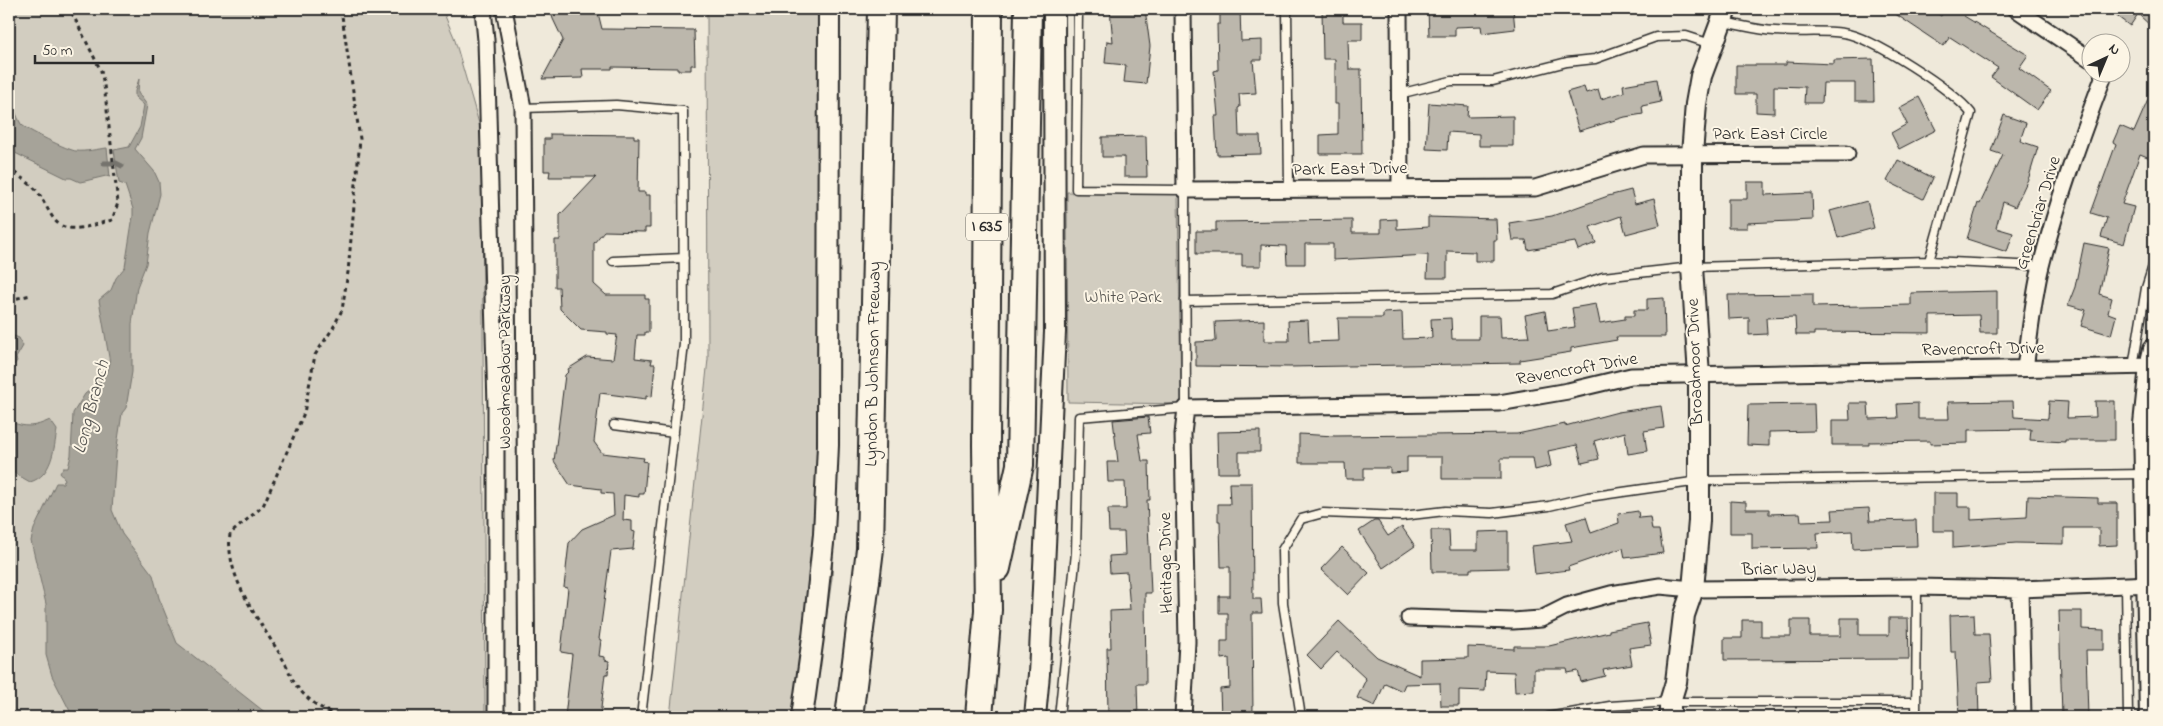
<svg xmlns="http://www.w3.org/2000/svg" width="2163" height="726" font-family="'Indie Flower',sans-serif">
<rect width="100%" height="100%" fill="#efe9da"/>
<filter id="ink" filterUnits="userSpaceOnUse"><feTurbulence type="fractalNoise" baseFrequency=".02" numOctaves="2"/><feDisplacementMap in="SourceGraphic" scale="10" xChannelSelector="R" yChannelSelector="G"/><feConvolveMatrix kernelMatrix="1 2 1 2 8 2 1 2 1" color-interpolation-filters="sRGB"/></filter>
<g filter="url(#ink)">
<path fill="#d2cdc0" stroke="#7e7c76" d="M9,9H442L454,37L482,134L485,717H9Z
M707,9H834L835,493L832,578L812,717H670L708,359Z
M1067,192L1178,194L1181,404L1068,402Z"/>
<path fill="#a6a399" stroke="#75736d" d="M9,75C12,82 11,87 11,94C11,102 17,117 21,124C24,129 70,151 76,151C86,152 97,149 107,148L110,177L106,176L85,181L80,182L71,178H66L9,150Z
M139,79L138,93L147,105L141,138L135,149L154,171L159,182L160,194L150,233L146,264L137,287L132,324V372L126,408L122,413L116,453L112,510L122,534L153,575L159,598L177,643L271,717H73L52,676L46,655V604L31,541L34,529L56,483H63L65,479L60,473L63,468H68L71,455L73,413L85,394L100,382L107,373L110,363L99,300L111,290L116,278L125,267L133,216V209L125,185L119,183L114,150L129,147L140,127L144,105L135,97V91Z
M9,334L19,338L23,346L16,358L17,361L14,365H11L9,370Z
M9,418L11,422C26,428 35,427 50,420L57,430C54,449 52,476 30,482L9,470Z"/>
<g fill="none" stroke-linecap="round" stroke-linejoin="round">
<path stroke="#75736d" stroke-width="5" d="M104,163H116L122,166"/>
</g>
<path fill="#bcb7ac" stroke="#2b2b2b" d="M550,9H597L602,29L694,30L695,65H691V70H678V68L612,67V69H582L583,78L542,79L563,40L553,19Z
M1110,9H1145L1150,46L1146,84L1124,82L1126,65L1105,63L1107,41L1113,42Z
M1220,9H1240L1241,41L1262,40V60H1253L1256,93L1239,94L1240,107L1238,108L1239,136H1260L1261,154L1217,155L1215,116H1218L1214,71L1218,70L1217,24H1220Z
M1322,9H1343V22H1362V40H1348L1349,69H1361L1362,154H1320V135L1338,134V104H1335V59H1323Z
M1428,9H1513L1515,29L1482,33L1481,26L1455,27V36H1429Z
M1888,9H1930L1941,16L1946,9H1959L1966,13L1964,16L2028,55L2019,68L2051,91L2037,110L1991,77L1998,68L1950,37L1943,46Z
M2107,9H2154V29L2138,14L2130,26Z
M1873,59L1874,101H1855V83H1823L1822,103H1804L1805,87L1774,86V113L1756,112V94H1736V65H1786V62L1834,64V60Z
M1657,79L1661,102L1642,106L1643,114L1625,117L1579,131L1567,92L1584,87L1586,93L1598,89L1601,99L1624,92L1623,85Z
M2154,86V148L2150,158L2140,154L2122,204L2134,207L2124,244L2101,237L2107,218L2091,213L2116,144L2113,142L2120,126L2134,132Z
M1919,97L1936,130L1899,149L1891,133L1907,124L1899,108Z
M1429,103L1468,106L1467,117L1513,116V146H1479V134L1448,132L1447,150L1426,149Z
M2004,115L2026,123L2020,141L2038,147L2029,177L2015,207L2003,202L1996,228L2013,233L2007,252L1967,239L1978,203L1980,204L2003,155L1991,151Z
M550,134L634,135V138H639L638,192H645V195H650V228H645V232L604,231L594,243V284L606,295H645V299H649V332H645V335H637L635,358L652,360L651,364H655L652,397L646,396V399L600,393L594,442L602,453L644,458L643,461L647,462L644,494H639V497L624,495L623,520L632,521V531L635,532L633,549L611,551L599,639L601,640L599,656L605,657V660L609,661L608,674H605L600,717H565L572,654L561,652L568,588L564,587L569,543L582,529L614,515L613,494L601,493V489L570,485L554,461L565,375L569,371L568,369L587,357L613,359L617,335L607,334V332L581,330L560,309L559,287H555V240H560V215L596,177H549L550,171H544V139H550Z
M1146,136L1147,177H1124V157H1102V137Z
M1898,160L1933,178L1923,199L1887,181Z
M1747,182H1765V195L1812,193L1813,220L1747,223V228H1728V199H1747Z
M1631,190L1635,204L1654,199L1660,225L1626,234L1621,216L1590,227L1596,243L1578,250L1575,242L1528,250L1526,240H1512L1509,223L1552,216L1608,196Z
M1867,201L1874,228L1838,238L1830,211Z
M1428,217L1496,219L1497,240H1494V261H1475V252L1447,251V278H1427L1428,255L1333,260V244H1305V264H1287L1286,246L1261,245V266H1242V254H1196V231H1216V222L1352,220V233H1381V220L1397,219V229L1428,227Z
M2084,243L2109,248L2099,294L2112,298L2108,313L2116,316L2111,335L2081,326L2086,310L2068,305L2075,287Z
M1997,291V333H1980L1979,315L1930,316V333L1814,332V335H1796L1795,317L1766,318L1767,334L1749,335V318L1729,319L1728,295L1813,294V307L1911,305V293Z
M1664,298L1665,337H1616L1617,340L1571,348V352L1520,360V363L1290,367L1196,366V342L1216,341L1215,322L1264,320V341H1289L1288,321L1308,320L1309,342L1339,341L1338,318H1383V313L1402,312L1403,339L1432,338L1431,319L1451,318L1452,339H1479V316H1500L1501,338L1529,337L1525,315L1545,311L1548,331L1575,327L1572,308L1596,304L1600,323L1625,319V316H1634V310H1647V299Z
M2013,401L2014,417L2048,419L2049,401L2068,402L2067,418L2096,417L2095,401H2115V440H2065V442L2030,440L2031,429L1968,430V443L1930,444V441L1869,442V445H1832V420H1850L1849,403H1868L1869,419L1898,418L1897,404L1918,403V419H1949L1948,402Z
M1814,404L1815,431L1769,432V446L1747,445L1748,405Z
M1661,406L1664,428L1644,431L1647,451L1628,454L1625,432L1594,441L1599,459L1582,463L1577,445L1548,451L1551,466L1535,470L1533,458H1501V479H1442V457H1407V472L1390,473V468H1364V479H1346L1345,463H1299V434L1335,436L1517,434L1565,424V426L1618,412Z
M1148,417L1150,433L1138,434L1142,461H1149L1150,500H1147L1151,593H1145L1146,684H1137L1138,717H1108L1107,648H1111L1110,611L1130,610L1127,572L1110,573L1109,556L1125,555L1124,532H1109L1108,509H1126L1125,482H1108L1107,462H1118L1113,420Z
M1260,431V452H1239V473H1218L1217,432Z
M1229,483H1252L1253,599H1261L1262,613H1252L1253,717H1221L1220,689L1230,688L1229,658L1221,659V641H1228V613H1219V596H1230V567H1221L1220,521H1218V504H1230Z
M1933,493H1958V507H1971V520L2027,517L2028,496L2098,498V503H2117V545L2099,546V528H2064V544L2016,543L1953,548V531H1933Z
M1730,501L1746,502V509H1769V514L1800,513L1801,521L1833,520L1832,510L1869,508L1870,521L1916,520L1917,546L1871,547L1872,548L1853,549L1852,531L1817,533L1818,548L1752,549V533H1730Z
M1638,511L1639,518L1650,517L1652,530H1659L1663,553L1625,558L1623,548L1568,567L1569,570L1535,574L1532,546L1572,541L1566,523L1586,517L1591,533L1619,523L1618,514Z
M1374,521H1378L1388,536L1402,527L1415,546L1383,568L1359,531Z
M1431,530H1449L1450,550H1478V532L1508,531V568L1470,569V572H1432Z
M1342,547L1369,573L1348,595L1321,569Z
M2059,611H2082V629L2104,630V650H2086L2088,717H2062Z
M1974,614L1975,634H1989L1992,681L1978,682L1979,717H1959L1956,652H1951L1950,615Z
M1841,618H1859V635H1889V618H1908L1909,659L1724,660V638H1742V620H1761V636H1791V620H1810V636H1841Z
M1339,621L1377,657L1420,676V659L1468,658V647L1514,649V646H1549L1609,632V630L1647,623L1651,645L1629,648L1632,665L1603,670L1605,676L1581,682L1578,671L1568,673L1567,669H1534V691L1515,692L1514,672L1486,671L1485,691L1459,690V706H1441L1440,683L1405,684L1402,691L1385,683L1375,706L1357,698L1366,679L1337,652L1321,669L1307,655Z"/>
<g fill="none" stroke-linecap="round" stroke-linejoin="round">
<defs>
<path id="lane" d="M1287,9L1289,189
M1723,22C1740,25 1758,30 1775,31C1798,33 1821,30 1843,33C1872,37 1953,90 1971,113L1929,261
M1399,94L1451,81H1493L1567,62L1595,59L1656,37L1686,36L1711,44
M523,108L616,105L683,111L684,344L641,717
M613,261L684,258
M1185,301L1552,294L1603,277L1692,267L1929,261L2041,266
M2133,367L2146,288L2154,263
M614,425L674,433
M2126,585L2128,717
M1059,717L1076,553L1079,417L1186,408L1185,190L1076,189L1078,9
M1301,717L1283,603L1282,550L1301,519L1323,513L1402,516L1445,511L1492,513L1549,506L1588,497L1699,481L2144,474
M1548,717L1610,706L1670,702H1916
M1916,717L1917,587"/>
<path id="street" d="M483,9L486,40L496,406V717
M504,9L523,108L527,717
M1183,9L1185,190L1535,188L1644,155L1847,154
M1399,9L1400,188
M2016,9L2090,59
M2025,368C2030,334 2033,299 2041,266C2057,202 2080,139 2103,78L2102,72
M2020,589L2023,717
M1409,618L1513,621L1541,619L1567,606L1611,594L1660,586L1693,589L1917,587L2020,589L2154,584
M1183,717L1187,642L1183,434L1186,408L1499,403L1568,391L1631,376L2154,366"/>
<path id="secondary" d="M802,717L813,637L824,534L828,445L829,9
M1035,717L1039,674L1055,332L1054,9
M1670,717V702L1676,682L1684,615L1693,589L1699,521V376L1692,267V154L1696,104L1701,76L1726,9
M2150,717L2144,424L2150,366L2154,349"/>
<path id="highway" d="M997,568L1020,465L1028,9
M849,717L870,549L881,9
M979,717L988,610L986,445L989,9"/>
</defs>
<use href="#lane" stroke="#2b2b2b" stroke-width="11"/>
<use href="#street" stroke="#2b2b2b" stroke-width="19"/>
<use href="#secondary" stroke="#2b2b2b" stroke-width="24"/>
<use href="#highway" stroke="#2b2b2b" stroke-width="30"/>
<path stroke="#2b2b2b" stroke-width="3" stroke-dasharray="4 4" stroke-linecap="butt" d="M341,9L360,139L348,272L342,310L333,328L315,355L304,413L263,506L230,534C225,580 262,623 284,661C289,670 292,681 298,688C311,703 327,714 346,717
M9,167C17,176 28,181 36,190C44,199 47,210 54,219C66,237 95,224 112,220L118,203L104,85L101,71L70,9
M9,300L31,295"/>
<use href="#lane" stroke="#fcf5e5" stroke-width="8"/>
<use href="#street" stroke="#fcf5e5" stroke-width="15"/>
<use href="#secondary" stroke="#fcf5e5" stroke-width="20"/>
<use href="#highway" stroke="#fcf5e5" stroke-width="26"/>
</g>
</g>
<g text-anchor="middle" dominant-baseline="central" stroke-width="4" stroke-linejoin="round" paint-order="stroke">
<rect fill="#fcf5e5" stroke="#6a6863" stroke-width="1" x="966" y="213.5" width="42" height="27" rx="4"/>
<g font-size="16" font-weight="bold" fill="#2b2b2b">
<text x="987" y="227">I 635</text>
</g>
<g font-size="18" fill="#2b2b2b" stroke="#fcf5e5">
<text x="1770" y="135">Park East Circle</text>
<text transform="translate(1350 170) rotate(-1)">Park East Drive</text>
<text transform="translate(2039 213) rotate(-73)">Greenbriar Drive</text>
<text transform="translate(1983 350) rotate(-1)">Ravencroft Drive</text>
<text transform="translate(506 362) rotate(-90)">Woodmeadow Parkway</text>
<text transform="translate(1696 362) rotate(-92)">Broadmoor Drive</text>
<text transform="translate(874 364) rotate(-89)">Lyndon B Johnson Freeway</text>
<text transform="translate(1577 370) rotate(-10)">Ravencroft Drive</text>
<text transform="translate(1167 563) rotate(-91)">Heritage Drive</text>
<text transform="translate(1779 570) rotate(-1)">Briar Way</text>
</g>
<g font-size="18" fill="#555450" stroke="#fcf5e5">
<text x="1123" y="298">White Park</text>
</g>
<g font-size="19" font-style="italic" fill="#565552" stroke="#fcf5e5">
<text transform="translate(92 407) rotate(-75)">Long Branch</text>
</g>
</g>
<rect width="2163" height="726" fill="none" stroke="#fcf5e5" stroke-width="30"/>
<rect x="15" y="15" width="2133" height="696" fill="none" stroke="#2b2b2b" stroke-width="2" filter="url(#ink)"/>
<g transform="translate(2106 58) rotate(44)"><circle r="24" fill="#fcf5e5" stroke="#a8a49b"/>
<path d="M0-4L9 19L0 12L-9 19Z" fill="#2b2b2b"/>
<text y="-8" font-size="14" font-weight="bold" text-anchor="middle" fill="#2b2b2b">N</text>
</g>
<path d="M35 55v8h118v-8" fill="none" stroke="#2b2b2b" stroke-width="2.5"/>
<text x="42" y="55" font-size="15" fill="#2b2b2b" stroke="#fcf5e5" stroke-width="4" paint-order="stroke">50 m</text>
</svg>
